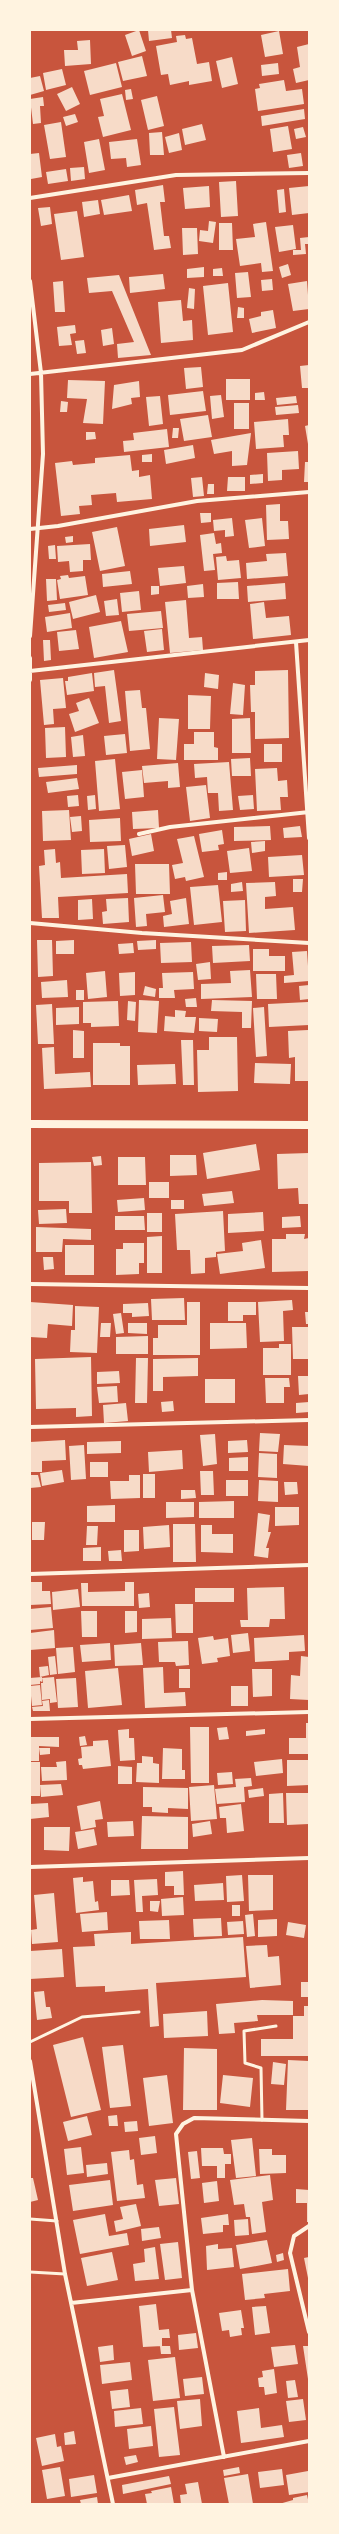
<svg xmlns="http://www.w3.org/2000/svg" width="339" height="2534" font-family="'Sofia Sans Condensed',sans-serif">
<rect width="100%" height="100%" fill="#c8553d"/>
<path fill="#f7dbc8" d="M139,30L146,51L132,56L125,35Z
M148,30H171L172,38L149,41Z
M279,31L283,54L265,57L261,35Z
M185,35L186,39L192,38L197,64L209,62L212,81L189,85V81L170,85L168,74L161,75L156,46L177,42L176,36Z
M90,40L91,64L65,66L64,50H78L77,41Z
M309,44V80L296,83L293,69L300,67L297,47Z
M142,56L147,76L123,81L118,62Z
M232,57L238,84L222,88L216,61Z
M116,63L122,87L90,95L84,71Z
M278,63L279,74L262,76L261,65Z
M62,69L66,85L46,90L43,73Z
M40,76L44,91L30,95V78Z
M284,80L286,91L302,89L304,104L258,111L255,89L260,88L259,84Z
M72,87L80,104L66,111L57,94Z
M131,89L133,99L126,100L125,90Z
M122,94L131,130L103,137L98,117L104,116L100,99Z
M157,96L164,126L148,130L141,100Z
M43,97L44,106H40L41,123L33,124L30,99Z
M304,109L305,119L262,126L261,116Z
M75,114L78,122L66,126L63,117Z
M61,122L66,157L50,159L44,125Z
M202,124L206,140L185,145L182,129Z
M288,126L292,149L273,152L270,129Z
M303,127L306,137L296,139L294,129Z
M162,132L164,155H150L149,133Z
M179,133L182,150L169,153L165,137Z
M99,139L105,170L89,173L84,142Z
M137,139L141,165L127,167L126,158L111,159L109,142Z
M39,153L42,177L31,179L30,154Z
M301,153L303,166L289,168L287,155Z
M84,167L85,179L71,181L70,168Z
M66,169L68,181L48,184L46,172Z
M236,181L238,216L221,217L219,182Z
M163,185L165,202H160L164,236H169L171,248L154,250L147,203L137,205L135,190Z
M209,186L210,207L185,209L183,188Z
M309,186V213L292,215L289,188Z
M284,189L286,212L279,213L277,190Z
M129,195L132,211L104,215L101,200Z
M98,200L100,214L84,217L82,202Z
M50,207L52,224L41,226L38,208Z
M77,211L84,257L61,260L54,214Z
M209,221L216,222L213,243L199,241L200,230L208,231Z
M266,222L273,271L262,272L261,263L240,266L236,239L255,237L253,224Z
M219,223H232L233,250H219Z
M293,225L296,249L279,252L275,227Z
M182,228H197L198,254L183,255Z
M309,237V244H305L306,254L293,255V250H301L300,238Z
M288,264L291,275L282,278L279,267Z
M204,267V277L187,278V269Z
M222,268L223,276H213V269Z
M248,272L251,297L237,298L235,273Z
M163,274L165,289L130,293L129,277Z
M119,275L151,355L118,358L117,344L134,342L112,291L89,293L87,278Z
M272,279L273,290L262,291L261,280Z
M63,281L65,312H55L53,282Z
M307,281L309,309L293,311L288,284Z
M228,283L233,332L208,335L203,286Z
M189,288L195,289L194,309L187,308Z
M181,300L183,321L192,320L193,340L161,343L158,302Z
M238,307L244,308V318H237Z
M273,310L276,328L252,333L249,319L261,316V312Z
M75,325L76,333L70,334L72,345L59,346L57,327Z
M112,328L114,344L103,346L101,330Z
M84,340L86,353L77,354L75,341Z
M309,365V388H302L300,366Z
M201,367L203,387L186,389L184,368Z
M226,379H250V400H226Z
M68,380L105,381L103,424L83,423L87,399L67,398Z
M139,381L140,397L131,398L132,404L112,409L114,385Z
M203,391L206,411L170,415L168,395Z
M264,392L265,400H255V393Z
M221,395L224,417L212,419L210,396Z
M160,396L163,424L149,426L146,397Z
M296,396L297,403L277,405L276,398Z
M61,401L68,402L67,412H60Z
M234,403H249V429H234Z
M298,405L299,413L276,415L275,407Z
M208,415L212,437L184,441L180,419Z
M288,419L289,435H283L284,447L256,449L254,422Z
M309,425V444H308L305,426Z
M173,428H179L178,438H172Z
M167,429L169,447L124,452L123,441L134,440L133,433Z
M86,432H95L96,439L86,440Z
M251,433L247,465L232,466V451L214,454L211,440Z
M193,445L195,458L166,464L164,450Z
M298,451L299,469L282,470V480L268,481L267,453Z
M152,454V462H142V455Z
M130,455L132,471L139,470V477L150,475L152,499L117,502L116,493L91,495L92,505L79,506L80,514L61,516L55,463L72,461L73,465L95,463V458Z
M305,462H309V482H304Z
M263,474V483L250,484V475Z
M202,477L204,496L193,497L191,478Z
M228,477H245V491H227Z
M208,484H214V494H207Z
M280,504V521H288L289,539L267,540L266,505Z
M200,513H211V522L201,523Z
M232,518L234,536L225,537V530L214,531L213,520Z
M262,518L265,546L249,548L245,520Z
M184,525L186,542L150,546L149,529Z
M117,527L125,566L100,571L92,532Z
M214,533L216,544L221,543L222,553L213,554L215,570L204,571L200,535Z
M73,536V542L66,543L65,537Z
M90,544L91,560H83V571L70,572L69,561L58,562L57,546Z
M55,545L56,559H49L48,546Z
M286,553L288,576L247,579L246,563L267,561L266,554Z
M226,556L227,561L239,560L241,578L218,580L216,557Z
M184,566L186,583L160,586L158,568Z
M130,571L132,584L103,587L102,574Z
M68,575L69,578L85,576L88,595L60,599L57,580L61,579L60,576Z
M46,579H56L57,600L47,601Z
M238,582L239,599H217V583Z
M285,583L286,599L248,602L247,586Z
M203,584L204,597L188,598L187,586Z
M151,586H159V594L151,595Z
M139,591L141,610L122,612L120,593Z
M96,595L100,612L73,619L69,602Z
M117,599L119,615L106,616L104,601Z
M186,600L189,638L202,637L203,650L170,653L165,602Z
M264,602L266,618L289,616L291,635L253,639L250,604Z
M65,603L66,610L49,612L48,605Z
M161,611L163,628L129,631L127,614Z
M70,613L72,628L47,632L45,617Z
M121,621L128,652L94,658L89,627Z
M162,629L164,650L147,652L144,631Z
M76,630L79,649L59,651L57,632Z
M43,640H50L51,660L44,661Z
M114,670L121,721L109,723L105,686L95,687L94,673Z
M288,670L289,738L255,739V712H251L250,685H255V671Z
M92,673L94,691L67,695L65,681H68V677Z
M205,673L219,675L218,689L204,687Z
M63,678L66,708L53,709L54,724L44,725L40,680Z
M233,683L245,685L243,715L230,714Z
M140,690L142,708H146L150,749L130,751L125,691Z
M188,695L211,696L210,729H188Z
M89,698L99,723L75,732L69,714L79,711L76,703Z
M159,718L179,719L176,760L157,759Z
M250,718L251,753H232V719Z
M65,727L66,757L46,758L45,728Z
M194,732H214V747L218,748V760H184V744H194Z
M125,734L127,753L106,755L104,736Z
M83,735L85,756L73,757L71,737Z
M264,744H282V762H264Z
M250,758L251,776H232L231,759Z
M115,759L120,809L99,811L95,761Z
M229,762L233,810L219,811L218,793H208L207,777L195,778L194,764Z
M178,763L180,787L168,788V781L144,783L142,766Z
M77,765V774L39,777L38,768Z
M277,768L278,781L287,780L288,797H280L281,810L257,811L255,769Z
M142,770L144,797L125,799L122,772Z
M77,778L79,789L48,793L46,782Z
M206,785L210,818L190,821L186,787Z
M78,795L79,806L68,807L67,796Z
M95,795L96,809L88,810L87,796Z
M253,795L254,809L240,810L238,796Z
M69,810L71,840L43,841L42,811Z
M158,810L159,828L133,829L132,812Z
M81,816L82,831L72,832L70,817Z
M120,818L121,841L90,842L89,820Z
M270,826L271,840L234,841V827Z
M300,826L302,837L284,838L283,828Z
M222,830L224,844L218,845L219,850L202,852L199,834Z
M151,834L154,851L132,856L129,839Z
M194,836L204,877L186,881L185,877L175,879L172,865L183,863L177,839Z
M265,841V851L252,853L251,842Z
M125,845L127,867L109,869L107,846Z
M249,848L252,871L230,873L227,851Z
M55,849L56,863L60,862L61,878L127,874L128,893L58,897L59,918H42L39,866L45,865L44,850Z
M104,849L105,873L82,874L81,850Z
M302,855L304,875L269,877L268,857Z
M135,864H169L170,894H136Z
M227,872V880H218V873Z
M293,879H303L302,892H293Z
M242,882L243,891L231,892V884Z
M275,882L276,896L265,897V909L293,907L295,930L249,933L246,883Z
M218,885L222,922L194,925L190,887Z
M163,895L165,912L146,914L147,926L136,927L134,898Z
M128,898L129,922L103,924L102,912L107,911L106,899Z
M186,898L189,924L164,927L163,916L172,914L170,901Z
M92,899L93,919L78,920V900Z
M245,900L246,931L225,932L223,901Z
M37,940H52L53,976L38,977Z
M74,940V954H56V941Z
M156,940V949L138,950L137,941Z
M191,942L192,962L161,963L160,943Z
M133,943L134,953L119,954L118,944Z
M249,945L250,961L213,963L212,946Z
M253,949H269V956H285V971H253Z
M307,951L309,981L284,983V976L294,975L292,952Z
M210,962L211,979L198,980L196,964Z
M250,970L252,997L201,999V984L231,983L230,971Z
M105,971L107,997L88,999L86,973Z
M135,972V995L120,996L119,973Z
M193,972L194,989L174,990L175,998H159V988H163L162,973Z
M256,974H276L277,999H257Z
M67,980L68,997L42,998L41,982Z
M309,985V999L300,1000L299,986Z
M145,986L156,989L155,997L143,995Z
M76,990H84V1000H76Z
M196,998L197,1007H186L185,999Z
M139,1000L159,1001L157,1033L138,1032Z
M212,1000L252,1001L251,1028H242V1012L211,1011Z
M118,1001L119,1026L91,1027V1023H83V1002Z
M128,1001L136,1002L135,1021L127,1020Z
M308,1002L309,1025L269,1027L268,1004Z
M52,1004L54,1044H38L36,1005Z
M79,1007V1024L56,1025V1008Z
M264,1007L267,1056L256,1057L253,1008Z
M175,1010L186,1011L185,1017H196L194,1033L164,1031L165,1016L175,1017Z
M199,1018L218,1019L217,1032L199,1031Z
M73,1030L84,1031V1058H73Z
M308,1030L309,1081H295V1057L289,1058L288,1031Z
M209,1037H237L238,1091L198,1092L197,1050H209Z
M181,1040H193L194,1085H183Z
M93,1043H120V1046H130V1085H93Z
M54,1047L55,1074L90,1072L91,1087L44,1089L42,1048Z
M255,1063L291,1064L290,1084L254,1083Z
M175,1064L176,1084L138,1085L137,1065Z
M256,1144L260,1170L207,1179L203,1153Z
M309,1153V1204H299L298,1188L278,1189L277,1154Z
M170,1155H196L197,1175L170,1176Z
M101,1156L102,1165L94,1166L92,1157Z
M118,1157H145L146,1185H118Z
M91,1162L92,1213H69V1201H39V1163Z
M149,1182H169V1198H149Z
M232,1191L234,1203L204,1206L202,1194Z
M144,1198L145,1210L118,1212L117,1200Z
M171,1200H184V1209H171Z
M66,1209L67,1223L39,1224L38,1210Z
M223,1211L225,1251L216,1252V1257L205,1258V1273L191,1274L190,1250H177L175,1214Z
M263,1212L264,1231L228,1233V1214Z
M147,1213H162V1232H147Z
M115,1216H144L145,1230H115Z
M300,1216L301,1227L282,1228V1217Z
M36,1227L91,1229V1240L63,1239L62,1252H36Z
M286,1234H305L304,1239L309,1238V1271L272,1272V1239H286Z
M162,1236V1273H147V1237Z
M261,1240L265,1268L220,1274L217,1254L243,1251L242,1243Z
M123,1243H144V1263H139V1274L116,1275V1249H123Z
M65,1245H94V1275H65Z
M43,1257H53L54,1269L44,1270Z
M184,1298L185,1320H152L151,1299Z
M292,1300L293,1310L283,1311L284,1341L260,1342L258,1302Z
M30,1302L73,1305L72,1326L48,1324L47,1338L30,1337Z
M187,1302H200V1355H153V1338H158V1325H187Z
M228,1302H256V1315H243V1321H228Z
M148,1303L149,1316L132,1317V1313H123V1304Z
M75,1306L99,1307L97,1353L70,1352L71,1330H75Z
M305,1312H309V1324H306Z
M121,1313L124,1333L116,1334L113,1314Z
M101,1323H111L110,1337H100Z
M128,1323H147V1334L128,1333Z
M210,1323H246L247,1348L210,1349Z
M292,1327H309V1359H293Z
M148,1336V1354H116V1337Z
M279,1344H291V1375H263V1348H279Z
M91,1357L92,1416L76,1417V1408L36,1409L35,1359Z
M136,1358H148L147,1403H135Z
M198,1358V1376L163,1377V1391H153V1359Z
M119,1371L120,1383L97,1384V1372Z
M298,1376H309V1394L299,1395Z
M265,1378H289L290,1387H284V1403H266Z
M205,1379H235V1403H205Z
M117,1386L118,1402L99,1403L97,1387Z
M173,1401L174,1411L162,1412L161,1402Z
M309,1402V1412L296,1413V1403Z
M126,1403L128,1421L104,1423L103,1405Z
M260,1433L280,1434L278,1452L259,1451Z
M215,1434L217,1464L203,1466L200,1435Z
M65,1440L66,1460L42,1461V1472H30V1442Z
M247,1440L248,1452L228,1453V1441Z
M121,1441V1453L87,1454V1442Z
M84,1445L86,1479L71,1480L69,1446Z
M284,1445L309,1446V1466L283,1464Z
M182,1450L183,1469L149,1472L148,1452Z
M259,1453L277,1454V1478L258,1477Z
M248,1457V1471H229V1458Z
M90,1462H108V1477H90Z
M62,1470L64,1482L42,1486L40,1473Z
M200,1471H213L214,1495H201Z
M143,1474H155V1498H143Z
M30,1475H38L41,1487L30,1488Z
M129,1475H140V1498L111,1499L110,1481H129Z
M226,1480H248V1496H226Z
M259,1480L278,1481V1502L258,1501Z
M284,1482H297L298,1494L285,1495Z
M181,1490H195L196,1498L181,1499Z
M234,1501V1518H199V1502Z
M166,1502H194V1517L166,1518Z
M115,1505V1522H87V1506Z
M275,1507H299V1525L275,1526Z
M258,1513L270,1515L268,1532H271L266,1548H269L268,1558L254,1556Z
M32,1522H45L44,1540H32Z
M173,1524H195L196,1562H173Z
M169,1525L170,1547L144,1549L143,1527Z
M201,1525H212V1534H233V1553L201,1552Z
M87,1526H98L97,1545H86Z
M124,1530H139V1551L124,1552Z
M101,1547V1561H83V1548Z
M121,1550L122,1561H109L108,1551Z
M30,1582H42V1591H50L51,1604L30,1605Z
M125,1582H134V1606H82L81,1583H88V1592L125,1591Z
M284,1587L285,1619H270L269,1627H241L240,1620H248L247,1588Z
M195,1588H234V1602H195Z
M78,1589L80,1607L53,1610L52,1592Z
M149,1593L150,1607L139,1608L138,1594Z
M175,1604H193V1633H176Z
M51,1607L53,1628L30,1630V1609Z
M81,1611H97V1637H82Z
M125,1611H137V1632L125,1633Z
M171,1618L172,1638L142,1639V1619Z
M54,1630L55,1648L30,1650V1633Z
M248,1633L250,1651L233,1653L231,1635Z
M304,1635L305,1651L289,1652V1660L255,1662L254,1638Z
M213,1636L214,1640L228,1638L230,1656L217,1658L218,1662L202,1664L198,1638Z
M188,1641L189,1665L176,1666L175,1662H159L158,1642Z
M110,1643L111,1660L82,1662L80,1645Z
M141,1643L143,1665L115,1666L114,1645Z
M73,1647L75,1672L58,1674L56,1648Z
M55,1656L57,1674L50,1675L48,1657Z
M301,1656L309,1657V1700L290,1699L291,1675L300,1676Z
M48,1666L49,1675L40,1677L39,1667Z
M163,1667L164,1693L185,1692L186,1706L145,1708L143,1668Z
M118,1668L122,1705L88,1708L85,1671Z
M179,1669H190V1688H179Z
M252,1669H272V1696L253,1697Z
M42,1677V1682L40,1681V1684L30,1685V1678Z
M54,1677L57,1702L50,1703V1699L42,1700L41,1683H43L42,1678Z
M76,1678L78,1707L58,1708L56,1679Z
M40,1685L42,1705L32,1706L30,1686Z
M231,1686H248V1706H231Z
M49,1700L50,1711H33L32,1707L43,1706L42,1701Z
M306,1723H309V1754H289V1738H306Z
M190,1727H209V1783H191Z
M227,1727L229,1739L219,1740L217,1728Z
M129,1729V1738H134L135,1760L120,1761L118,1730Z
M265,1729V1734L246,1736V1731Z
M85,1736L87,1745L80,1746L79,1737Z
M30,1737H59V1747L39,1746V1761H30Z
M108,1740L111,1766L83,1769L82,1765H79L78,1759L82,1758L81,1747L93,1746V1741Z
M39,1748H50V1754L40,1755Z
M163,1748L182,1749V1770H185V1779H162Z
M142,1756L153,1757V1763L159,1764V1783L136,1782L137,1763H142Z
M282,1759L283,1773L256,1776L254,1762Z
M287,1760H309V1785L287,1786Z
M66,1761L67,1780L42,1781L41,1767H57L56,1762Z
M30,1762H40V1796H30Z
M118,1766L132,1767V1784H118Z
M232,1772L233,1784L218,1785L217,1773Z
M251,1778L252,1786L244,1787L245,1802L217,1804L215,1789L236,1787L235,1779Z
M61,1784L63,1795L41,1797L40,1785Z
M214,1785L217,1819L191,1821L189,1787Z
M143,1787L188,1788V1809L168,1808V1813L152,1812V1807H143Z
M263,1788L264,1796L249,1798L248,1790Z
M283,1793L284,1823H269V1794Z
M286,1793H309V1824L287,1825Z
M100,1801L103,1819L95,1820L96,1827L81,1830L77,1806Z
M48,1803L49,1817L30,1819V1804Z
M241,1804L244,1831L227,1833L226,1818H220L219,1807Z
M142,1816L188,1817V1849H141Z
M133,1821L134,1836L108,1837L107,1822Z
M210,1821L212,1834L193,1837L192,1824Z
M44,1827H70L69,1851L44,1850Z
M94,1829L97,1845L78,1849L75,1832Z
M183,1871L184,1895H174V1886H165V1872Z
M242,1875L244,1901L227,1902L226,1876Z
M248,1875H273V1910L249,1911Z
M83,1877V1882L93,1881L95,1902L98,1901L99,1910L76,1913L73,1878Z
M157,1879L158,1895L142,1896L143,1912H136L134,1880Z
M111,1880H129L130,1895L111,1896Z
M223,1883L224,1900L195,1901L194,1885Z
M54,1893L58,1942L32,1944L31,1930L37,1929L34,1895Z
M183,1897L184,1915L162,1916L161,1899Z
M150,1901H160L158,1912L150,1911Z
M232,1905H240V1916H232Z
M107,1912L108,1930L82,1932L80,1914Z
M253,1914L255,1936L247,1937L245,1915Z
M221,1918L222,1936L194,1937L193,1919Z
M277,1919V1936L258,1937V1920Z
M169,1920L170,1939H140L139,1921Z
M243,1921L244,1934L228,1935L227,1922Z
M288,1922L306,1925L304,1938L286,1935Z
M131,1932V1944L243,1937L246,1977L156,1983L159,2026L150,2027L148,1989L105,1992V1986L76,1987L73,1947L95,1946L94,1934Z
M267,1945L268,1957L279,1956L281,1985L250,1988L246,1946Z
M62,1949L64,1977L30,1979V1951Z
M301,1982H309V1997H301Z
M44,1991L46,2007H50L52,2018L37,2020L34,1992Z
M262,2000L293,2001V2015H257L258,2021L234,2023L235,2033L219,2034L216,2004Z
M304,2006H309V2056H261V2039H293V2016H304Z
M207,2011L208,2036L164,2038L163,2014Z
M83,2037L101,2110L71,2117L53,2045Z
M123,2045L131,2106L110,2108L102,2047Z
M184,2048L217,2049V2110H183Z
M288,2060L309,2061V2110H286Z
M273,2062L286,2064L284,2085L271,2084Z
M167,2075L173,2123L149,2126L143,2078Z
M223,2075L253,2078L250,2107L220,2103Z
M117,2115L118,2126H109L108,2116Z
M87,2116L92,2135L68,2141L63,2122Z
M137,2121L138,2131L125,2132L124,2122Z
M155,2136L157,2153L141,2155L139,2138Z
M252,2138L256,2176L236,2178L231,2140Z
M81,2147L84,2173L67,2175L64,2149Z
M201,2148H223L224,2154H231V2164H225V2178H217V2166H202Z
M259,2149H272V2155H286V2173L260,2174Z
M129,2150L130,2160L134,2159L137,2185L143,2184L145,2198L117,2201L111,2152Z
M197,2151L200,2178L191,2179L188,2152Z
M107,2163L108,2174L87,2177L86,2165Z
M270,2175L273,2200L262,2202L266,2232L252,2234L250,2217H246L244,2204L234,2205L230,2180Z
M30,2178H33L38,2200L30,2202Z
M176,2178L179,2204L159,2206L155,2180Z
M110,2180L113,2205L73,2211L69,2185Z
M217,2181L219,2201L204,2203L202,2183Z
M296,2189L309,2190V2222H307V2203H296Z
M136,2204L141,2226L116,2232L114,2221L123,2219L120,2207Z
M105,2214L109,2236L127,2233L129,2245L80,2254L73,2220Z
M228,2214L229,2225H223V2232L203,2234L201,2218Z
M248,2219L249,2235L235,2236L234,2220Z
M159,2227L161,2238L142,2241L141,2229Z
M267,2240L272,2263L240,2269L236,2245Z
M178,2242L182,2278L165,2280L160,2244Z
M218,2244V2249L232,2248L234,2267L207,2270L206,2246Z
M155,2247L159,2279L135,2281L133,2264L145,2262L144,2249Z
M112,2252L118,2280L87,2286L81,2258Z
M283,2253L284,2260L277,2262L276,2255Z
M309,2257V2278H308L304,2258Z
M288,2269L290,2291L264,2294L265,2298L245,2300L242,2274Z
M156,2304L159,2330L169,2329L170,2338H162V2346L143,2347L139,2306Z
M266,2306L270,2333L255,2335L252,2307Z
M241,2310L244,2328H241L242,2335L230,2337L229,2330L222,2331L219,2313Z
M196,2333L198,2348L179,2350L178,2335Z
M113,2345L114,2360L100,2362L98,2347Z
M295,2345L298,2364L274,2367L271,2347Z
M160,2346H170L171,2354H161Z
M303,2346H309V2379H308Z
M175,2357L180,2398L153,2401L148,2360Z
M130,2362L132,2380L102,2384L100,2365Z
M274,2369L277,2393L265,2395L264,2387H259L258,2378L263,2377L262,2371Z
M202,2377L204,2394L185,2396L183,2379Z
M295,2380L298,2397L288,2398L286,2381Z
M128,2389L130,2407L112,2409L110,2391Z
M200,2399L202,2426L180,2429L177,2401Z
M303,2399L306,2420L289,2422L286,2401Z
M174,2407L180,2455L159,2457L154,2409Z
M141,2408L143,2424L115,2427L114,2411Z
M259,2408L261,2428L282,2425L284,2437L241,2443L237,2411Z
M151,2426L153,2446L129,2449L127,2429Z
M74,2431L76,2444L65,2445L64,2433Z
M55,2434L57,2447L61,2446L64,2461L42,2466L36,2438Z
M136,2455L138,2462L126,2465L124,2457Z
M60,2467L65,2496L47,2499L42,2470Z
M239,2467L240,2473L224,2476L223,2470Z
M282,2469L284,2485L260,2488L258,2472Z
M308,2471L309,2492L289,2495L286,2475Z
M248,2474L253,2504H229L224,2478Z
M94,2475L97,2493L71,2497L69,2479Z
M169,2476L171,2484L123,2494L122,2485Z
M198,2482L202,2504H181L180,2495L187,2494L185,2484Z
M171,2487L174,2504H147L145,2494L152,2493L151,2491Z
M307,2495L309,2504H279L293,2500V2498Z
M97,2497L98,2504H81L80,2500Z"/>
<g fill="none" stroke-linecap="round" stroke-linejoin="round">
<path stroke="#fff3e0" stroke-width="3" d="M30,2042L82,2017L139,2012
M262,2120L261,2068L245,2063L244,2031L276,2026
M30,2219L57,2221
M30,2272L65,2274"/>
<path stroke="#fff3e0" stroke-width="4" d="M30,198L176,175L309,173
M30,281L41,373L43,454L30,636
M30,374L242,350L309,322
M30,529L58,526L197,501L309,492
M296,642L309,838
M30,658V680
M30,671L309,640
M139,834L170,827L309,812
M30,923L142,933L309,943
M30,1284L309,1288
M30,1427L309,1420
M30,1574L309,1565
M30,1719L309,1712
M30,1867L309,1858
M30,2061L65,2274L113,2504
M309,2226L294,2236L290,2253L309,2332
M71,2303L192,2290
M224,2457L192,2290L176,2134L183,2124L194,2118L309,2121
M108,2478L309,2441"/>
<path stroke="#fff3e0" stroke-width="8" d="M30,1124L309,1125"/>
</g>
<rect width="339" height="2534" fill="none" stroke="#fff3e0" stroke-width="62"/>
</svg>
